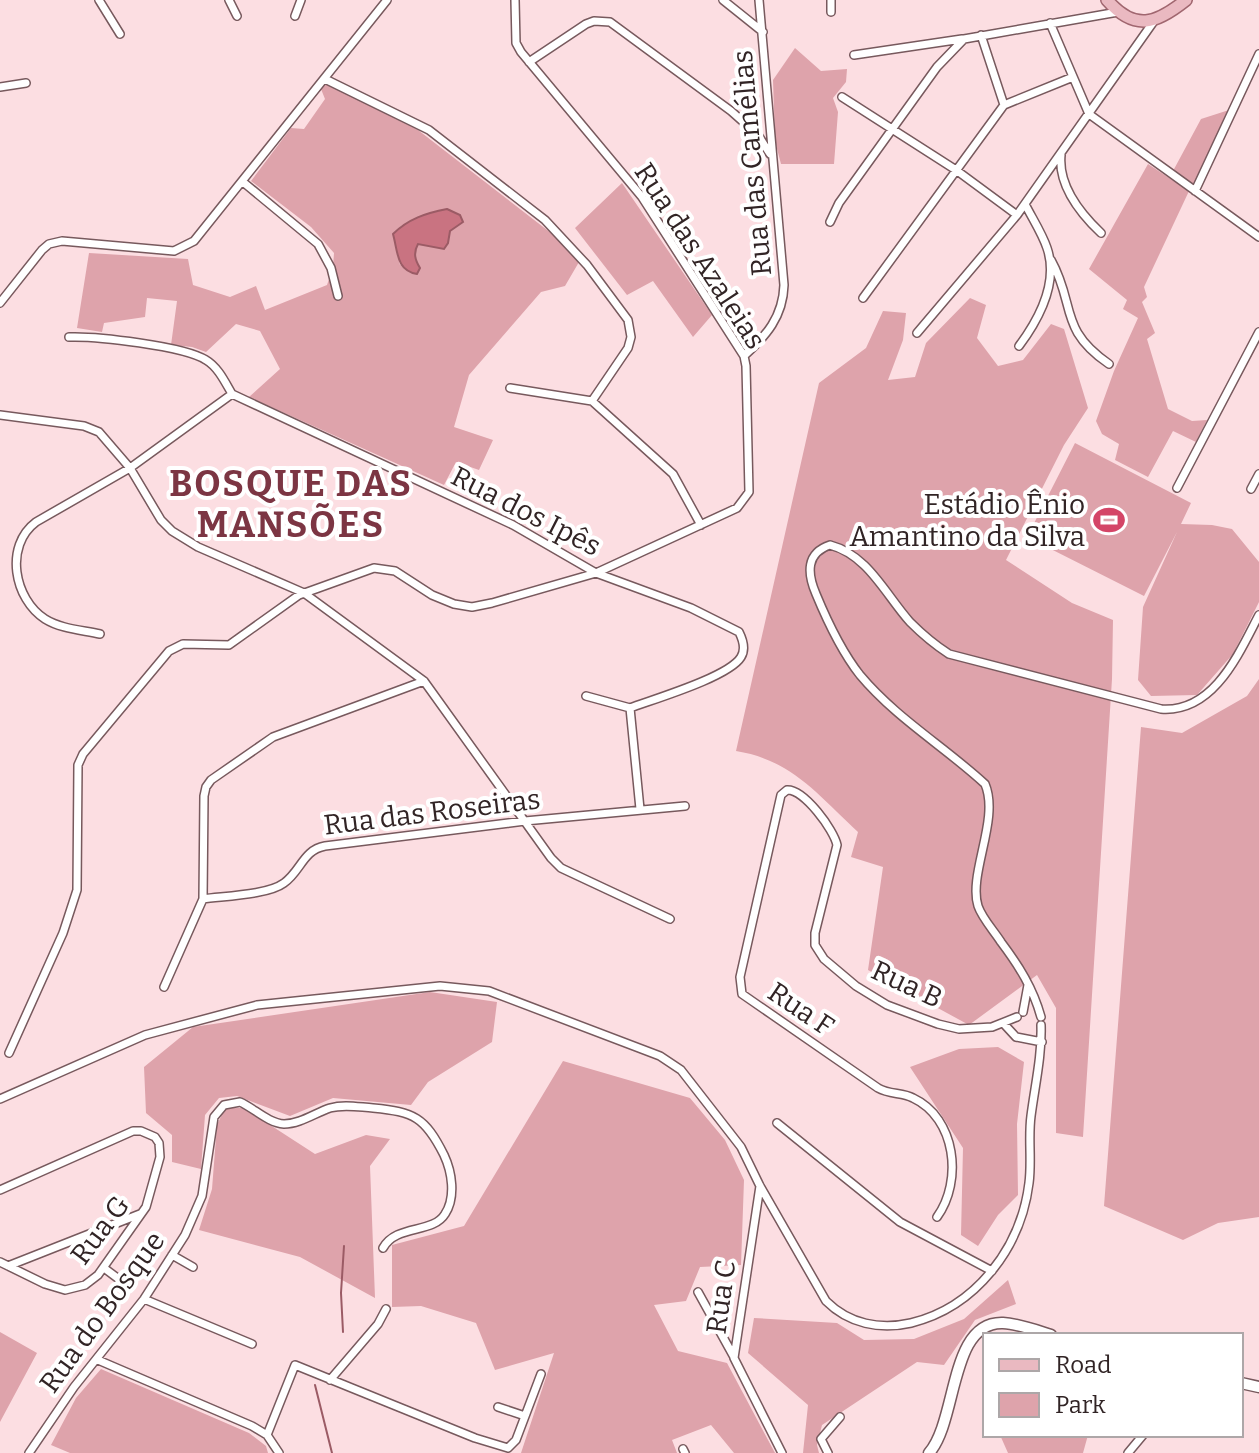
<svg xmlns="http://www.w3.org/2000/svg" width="1259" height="1453" font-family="Bitter,serif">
<rect width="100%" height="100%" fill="#fcdee2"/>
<path fill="#dea3ab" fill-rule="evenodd" d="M795,48L821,71L847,69L846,82L833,98L838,112L834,164H781L775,141L773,80Z
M326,83L418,130L560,240L579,262L565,286L541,292L469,375L454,427L493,440L479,470L456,462L444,485L249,397L280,369L260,331L236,324L206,352L192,347L171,345L177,301L147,298L145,317L104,323L102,332L77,328L89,253L188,259L193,285L230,297L256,286L265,310L327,285L333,267L334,253L311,227L251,181L291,128L304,129L325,99L321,89ZM425,215L463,222L449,231L448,243L418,244L415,250V261L400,265L393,235L401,226Z
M1229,110L1194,186L1173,171L1201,119Z
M1148,164L1189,191L1144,287L1147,297L1142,302L1155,333L1147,339L1168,409L1192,421L1207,420L1196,442L1173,431L1148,477L1115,460L1119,444L1102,434L1096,421L1114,371L1138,318L1123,309L1127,300L1089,269Z
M622,183L712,315L693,337L653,281L627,295L575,228Z
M970,298L986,305L977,338L998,366L1023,360L1051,324L1064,329L1088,408L1064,445L1006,560L1072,603L1113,620L1112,679L1083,1137L1056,1133V1008L1037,975L969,1025L868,970L883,867L851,857L858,832C818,795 792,760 736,751L819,383L866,348L883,311L906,313L903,340L888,380L915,377L926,343Z
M1075,443L1191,503L1181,524L1212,525L1232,529L1259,562V602L1233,654L1197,695L1151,696L1138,680L1143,607L1177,532L1144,596L1027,537Z
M1259,679V1217L1218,1223L1183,1240L1104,1206L1141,727L1182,733L1247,696Z
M430,992L497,1002L492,1042L428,1082L411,1105L333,1098L290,1116L237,1096L219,1098L205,1115L201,1169L172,1162V1135L146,1113L144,1067L193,1027Z
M998,1047L1024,1062L1017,1124L1018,1195L998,1215L978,1246L961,1235L963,1148L910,1067L959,1049Z
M563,1061L690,1098L725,1140L744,1180L741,1265L700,1267L686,1301L654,1305L678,1351L727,1363L775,1453H734L711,1425L672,1440L677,1453H521L554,1353L495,1370L476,1323L421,1306L392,1307V1245L464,1226Z
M225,1108H244L315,1154L366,1135L390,1139L370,1166L375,1298L300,1257L199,1230L212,1189L217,1125Z
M1008,1280L1016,1304L975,1320L944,1365L917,1362L822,1425L817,1445L819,1453H803L808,1405L748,1353L754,1318L837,1323L864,1340L914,1339L964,1319Z
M0,1332L37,1353L0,1422Z
M101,1369L249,1433L266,1446L268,1453H70L51,1445L76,1398Z
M1000,1435H1088L1083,1453H1008Z"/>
<path fill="#c97381" stroke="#9b5b65" stroke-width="2" d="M447,209L460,215L463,222L450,231L448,243L444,249L418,244C413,253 415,260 420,268L417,274C396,270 398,252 393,234C408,219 426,213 447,209Z"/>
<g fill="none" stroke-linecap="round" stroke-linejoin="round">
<path stroke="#9b5b65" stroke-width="2" d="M343,1332L341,1293L344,1246
M315,1385L332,1453"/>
<defs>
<path id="street" d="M99,0L120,34
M229,0L237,16
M723,0L763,32
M831,0V12
M295,16L301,0
M1050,23L1089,114L1259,237
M981,35L1004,105
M854,55L962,39
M529,62L586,24L594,21L610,22L731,111L758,135L770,154
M325,79L429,130L545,220L587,265L628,320L631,337L628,348L592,401L673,474L701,525
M0,87L26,83
M842,97L956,170L1017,215
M1061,155C1058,185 1080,213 1101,233
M243,182L318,244L331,268L338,296
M1195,191L1259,54
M830,222L839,203L937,67L964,39L1118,12
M1051,260C1076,305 1058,329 1109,364
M863,298L1004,105L1073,77
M0,303L42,250L49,244L62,241L174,251L194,241L387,0
M917,333L1017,215L1154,21
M69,337C96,336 184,346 206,360C218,367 225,382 232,394L513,525L596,573L691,608L739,632C743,640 746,649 741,657C729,677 654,699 630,708L640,809
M1019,346C1039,319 1059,283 1047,248C1042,233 1032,218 1025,204
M744,356C766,336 783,317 784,285L759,0
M510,388L592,401
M0,415L84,426L99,432L130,468L161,520L172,531L198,547L304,593L424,681L551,858L561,868L670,919
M1177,488L1259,332
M1251,489L1259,474
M100,634C82,630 61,629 45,619C14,599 4,546 36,522L130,468L232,394
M586,696L630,708
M203,899C224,896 268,895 284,883C301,871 303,850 325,846L525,821L685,806
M164,987L203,899L204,796L206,787L211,780L273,737L424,681
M1023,1012L1028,985
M1041,1017C1033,988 1019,966 1001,942C994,931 982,918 978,906C968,874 1000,819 985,784C945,747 896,718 860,675C841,651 828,623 816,594C807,573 806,553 830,545C868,555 885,594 910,622C922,634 935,645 949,654L1161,709C1214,713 1239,653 1259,615
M1004,1024L1016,1037L1042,1042
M9,1053L63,933L77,890L78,765L83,754L169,651L183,644L229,645L299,595L374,568L395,571L432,595L454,604L472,607L492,603L596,573L737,508L749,492L746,366L744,356L642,197L521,52L516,43L515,0
M0,1099L145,1035L257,1005L440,986L489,991L660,1056L681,1070L741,1147L760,1186L826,1301C849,1324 880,1330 911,1323C976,1307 1021,1248 1029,1183C1032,1161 1028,1138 1031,1116C1035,1085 1042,1056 1041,1025
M777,1123L900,1222L992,1271
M760,1186L734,1358L782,1453
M0,1190L133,1131H141L155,1137L159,1143L160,1157L146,1207L98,1275L85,1285L65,1290L45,1284L0,1262
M937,1217C963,1181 956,1118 913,1098C902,1092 890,1095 878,1088L742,994L740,977L781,795L787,790C804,789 834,830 837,845L815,933V945L824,959L856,986L887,1005L938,1024L959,1029L992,1027L1017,1017
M172,1255L193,1267
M8,1266L140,1214
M104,1268L128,1286
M698,1292L734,1357
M144,1299L252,1344
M98,1360L252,1426L267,1435L279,1453
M330,1380L378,1324L386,1309
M498,1407L525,1416
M267,1435L295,1365L475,1438L508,1448L516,1440L541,1374
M683,1449L685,1453
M29,1453L74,1387L144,1299L185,1235L202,1196L214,1117L224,1105L240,1102C254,1108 268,1123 284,1124C300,1124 315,1113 330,1108C344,1104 358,1107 373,1108C414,1112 425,1117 444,1155C452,1172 456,1197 445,1214C433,1234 396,1224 383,1248
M828,1453L821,1439L840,1417
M1128,1453L1143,1435"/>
<path id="secondary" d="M1241,1383L1259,1387
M929,1453C958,1420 949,1321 1003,1323C1019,1324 1035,1330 1051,1335"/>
<path id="primary" d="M1107,0C1135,32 1156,24 1186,0"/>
</defs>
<use href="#street" stroke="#77595d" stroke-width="10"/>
<use href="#secondary" stroke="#77595d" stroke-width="13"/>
<use href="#primary" stroke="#a0666f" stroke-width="14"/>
<use href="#street" stroke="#fff" stroke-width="7"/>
<use href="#secondary" stroke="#fff" stroke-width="10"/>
<use href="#primary" stroke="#eab9c1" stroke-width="11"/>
</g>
<defs>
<symbol id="stadium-bare" viewBox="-9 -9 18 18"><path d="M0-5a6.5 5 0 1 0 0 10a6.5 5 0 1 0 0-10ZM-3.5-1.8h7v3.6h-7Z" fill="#d44567" stroke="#fff" stroke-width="2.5" paint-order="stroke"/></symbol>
</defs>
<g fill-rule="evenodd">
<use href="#stadium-bare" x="1087" y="498" width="44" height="44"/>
</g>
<g text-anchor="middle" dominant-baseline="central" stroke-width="8" stroke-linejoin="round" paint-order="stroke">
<g font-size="28" fill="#312425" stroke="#fff">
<text transform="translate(752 163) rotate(-95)">Rua das Camélias</text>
<text transform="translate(700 256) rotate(57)">Rua das Azaleias</text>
<text transform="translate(526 511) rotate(27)">Rua dos Ipês</text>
<text transform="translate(432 812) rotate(-7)">Rua das Roseiras</text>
<text transform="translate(907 984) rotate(25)">Rua B</text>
<text transform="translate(801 1009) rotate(34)">Rua F</text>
<text transform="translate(100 1230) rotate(-53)">Rua G</text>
<text transform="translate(721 1297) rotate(-82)">Rua C</text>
<text transform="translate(102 1312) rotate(-54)">Rua do Bosque</text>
</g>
<g font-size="28" fill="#312425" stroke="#fff" text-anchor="end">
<text x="1085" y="504">Estádio Ênio<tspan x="1085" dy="32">Amantino da Silva</tspan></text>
</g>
<g font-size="36" font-weight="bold" letter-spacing="2" fill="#7c3543" stroke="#fff">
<text x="291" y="484">BOSQUE DAS<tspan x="291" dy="41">MANSÕES</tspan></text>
</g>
</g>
<rect x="983" y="1333" width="260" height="104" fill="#ffffff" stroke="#ada7a8" stroke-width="2"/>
<rect x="999" y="1359" width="40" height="12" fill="#eab9c1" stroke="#ada7a8" stroke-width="2"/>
<text x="1055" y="1373" font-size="24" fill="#312425">Road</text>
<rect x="999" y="1393" width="40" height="24" fill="#dea3ab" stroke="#ada7a8" stroke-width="2"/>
<text x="1055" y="1413" font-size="24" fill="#312425">Park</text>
</svg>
